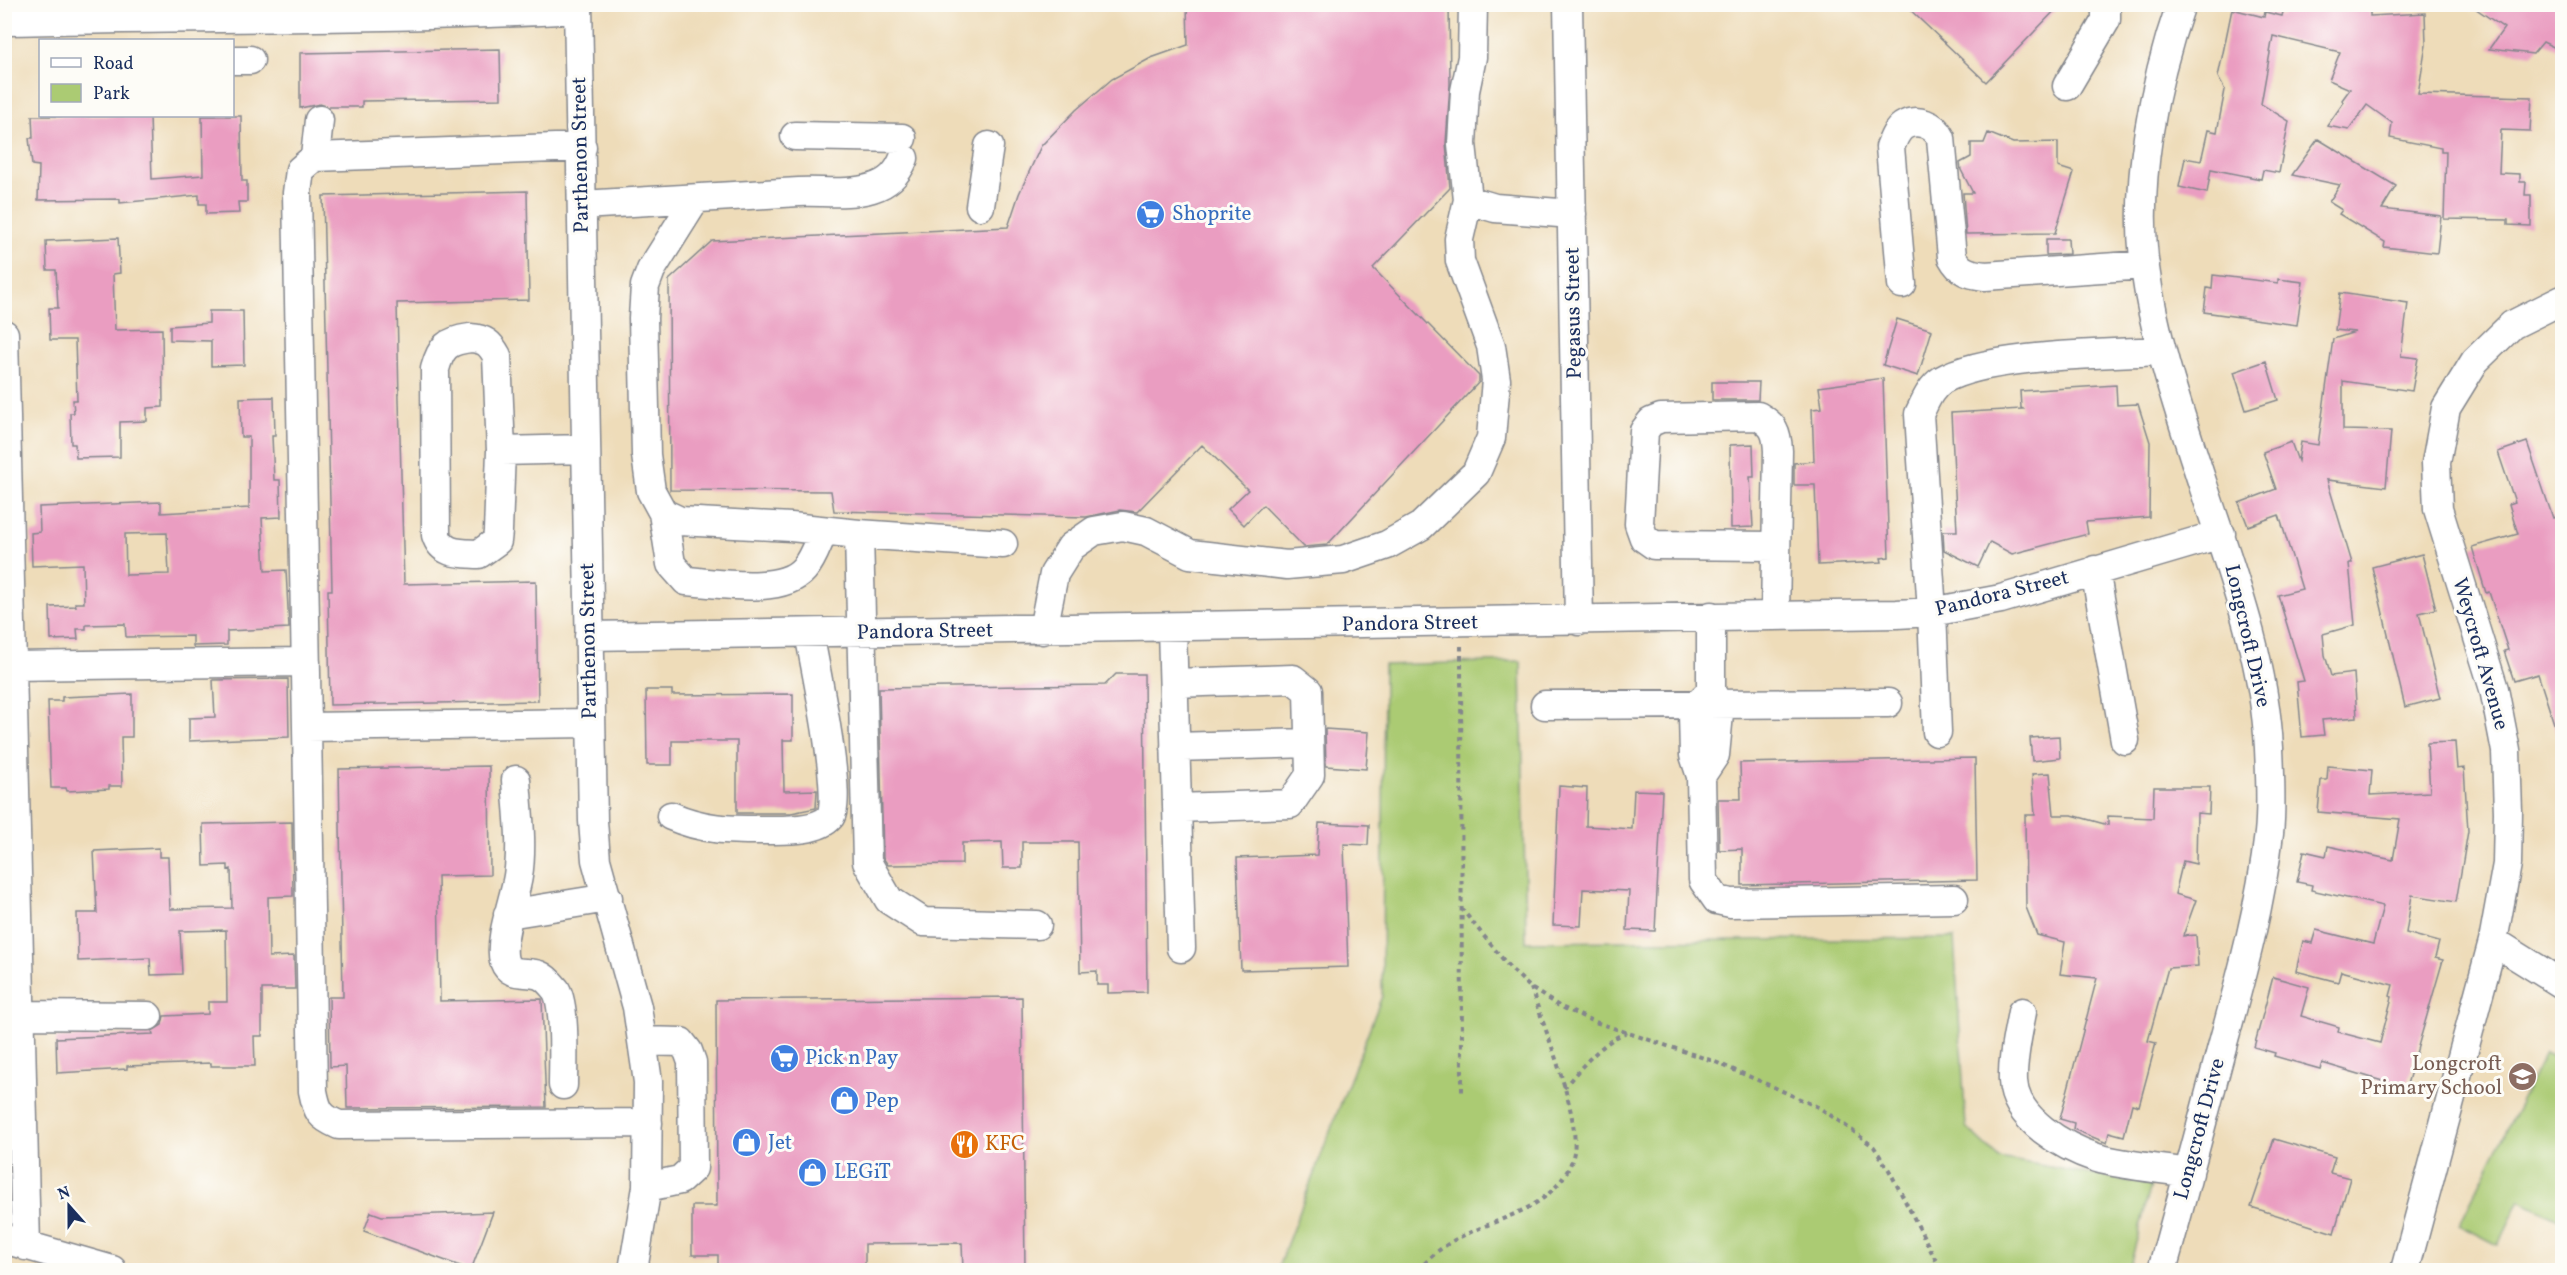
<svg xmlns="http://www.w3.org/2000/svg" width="2567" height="1275" font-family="Vollkorn,serif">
<rect width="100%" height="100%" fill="#fdfcf7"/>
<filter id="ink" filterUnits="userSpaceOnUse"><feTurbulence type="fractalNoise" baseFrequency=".0167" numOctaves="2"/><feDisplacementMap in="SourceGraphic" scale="12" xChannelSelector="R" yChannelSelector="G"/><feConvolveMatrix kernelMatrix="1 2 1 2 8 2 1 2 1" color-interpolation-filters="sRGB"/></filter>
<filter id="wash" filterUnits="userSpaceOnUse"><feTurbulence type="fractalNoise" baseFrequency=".008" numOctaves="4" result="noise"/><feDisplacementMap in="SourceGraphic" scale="24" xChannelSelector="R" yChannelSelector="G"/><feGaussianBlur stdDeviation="1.35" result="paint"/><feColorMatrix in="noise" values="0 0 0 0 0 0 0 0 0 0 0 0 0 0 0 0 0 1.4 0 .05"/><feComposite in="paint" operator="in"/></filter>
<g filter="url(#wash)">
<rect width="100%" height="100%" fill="#eedcb9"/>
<path fill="#abcb73" stroke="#637d68" stroke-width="1.5" d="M1521,661L1526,942L1954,938L1966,1127L1999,1158L2151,1185L2129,1270H1277L1382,996L1384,665Z
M2545,1053L2562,1061V1221L2520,1200L2498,1245L2459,1225Z"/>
<g id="blocks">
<path fill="#ea9dc1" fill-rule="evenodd" d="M1187,4H1449L1450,84L1446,143L1450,188L1373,268L1479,376V382L1327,545L1304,547L1263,505L1244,525L1228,509L1248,490L1202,445L1137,512L1120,510L1086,517L834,511L831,491L670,490L669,280L712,241L1008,227L1019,194L1041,146L1076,110L1112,79L1151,58L1188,45Z
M1904,4H2061L1986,82Z
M2285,4H2323L2322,8L2370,6V16L2425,13L2426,45L2418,94L2532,97L2530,131L2501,130L2499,173L2520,174V182H2526L2525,195H2531V226L2508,225V220L2444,219L2446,152H2441V148L2390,138L2392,123L2367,105L2349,130L2327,126L2344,102L2342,100L2350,89L2329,80L2340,52L2273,36L2261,104L2289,121L2279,173L2263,170L2261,179L2211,169L2207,193L2179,187L2185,158L2201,161L2208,130L2217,132L2225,90L2218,77L2232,9L2264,17L2265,12L2282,16Z
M2469,4H2562V51L2543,42L2533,54L2489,49L2504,28Z
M500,49L501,99L362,101V107H329L320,104L300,108V53Z
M32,116H150L152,179L203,175L202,116H241L242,181H247V202H238L239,213L206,214V204H199V195L120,203V199L38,200L39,166L32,165L29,138H33Z
M1988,133L2013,143L2058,142V167L2074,172L2055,233L1966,234L1963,193H1973L1961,170L1960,163L1971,157V143H1984Z
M2318,139L2396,186L2382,209L2441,216L2437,253L2384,247L2385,242L2339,214L2342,210L2329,202L2340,185L2292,175Z
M527,191L529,300L397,303L399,400L404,584L536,581L538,701L330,705L328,590H332L323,196Z
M118,238L120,273L113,274L115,330L162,329L163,407L147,408V421L120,422V457L76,458L75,444H71L70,413H74L73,400H77L75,340H50L49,308H58L56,270H47L46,241Z
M2046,239H2068L2069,254L2046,255Z
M2213,275L2278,283V279L2303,282L2297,325L2204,312L2207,288L2212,289Z
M2340,293L2408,303L2401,356L2418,358L2412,391L2343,381V430L2391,431L2386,487L2327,480L2352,563H2349L2355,625L2323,634L2325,655L2331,676L2354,673L2357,717L2322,720L2324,735L2302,737L2297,682L2304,681L2278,595L2302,589L2279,515L2248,526L2239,503L2276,489L2263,452L2291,442L2298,461L2301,442L2318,445L2333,339L2355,332L2335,330Z
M209,311H243L244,365L211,366V341L170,340V326L209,323Z
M1897,319L1932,330L1918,376L1883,365Z
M2266,361L2278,400L2246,410L2234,372Z
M1883,378L1889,557L1881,558L1882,562L1818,565L1815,485H1794V463L1814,461L1812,409L1822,408L1819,387Z
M1712,382H1759L1758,400H1712Z
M2116,385L2117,405L2138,404L2150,442L2149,517L2086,522L2088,534L2012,554L1990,542L1978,567L1944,550L1943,531H1957L1951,413L2023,409L2021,408L2020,391Z
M274,397L275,436H272L274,480H280L281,517L262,518L265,571L286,570L289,628L227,631V645L193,646V636L126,637L125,624L86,625V629H77L78,639L51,640L50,607L76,606L75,603H84L83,564L32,566L31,533L40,532L39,507L161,502V513L249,508V437H241L240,398ZM167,533L169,574L126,575L125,534Z
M2527,442L2553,518L2562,515V736H2558L2538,674L2514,681L2504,651L2508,650L2489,592L2486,593L2472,547L2518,534L2509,504L2515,502L2498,452Z
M1753,444L1754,477H1750L1753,527L1731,528L1730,445Z
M2422,554L2436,609L2419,613L2440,698L2405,707L2372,567Z
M1116,674H1144L1147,992L1108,993V985H1097V971L1080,972L1078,842H1022V868H1003L1002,842L962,843V864L888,865L883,858L879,688L1105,685Z
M288,679L289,737L189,741V718L215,717L213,680Z
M646,690H672V695L793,694V740H783L784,791L817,790L816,808L791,813H737V741H672V765H647Z
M132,694V737H121L122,786H109V789L67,791L66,788H51L48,701H62V697Z
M1325,729L1369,732L1366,769L1326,766Z
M2059,736L2060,758L2032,761L2030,738Z
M2455,742L2457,769L2464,768L2468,831L2456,902L2412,895L2406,933L2439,942L2435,958L2443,960L2406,1088L2322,1063L2320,1069L2274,1056L2275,1053L2254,1047L2273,977L2309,987L2301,1016L2339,1027L2338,1032L2380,1043L2392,997L2390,996L2393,985L2341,971L2338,982L2296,971L2303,941L2312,943L2316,930L2373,944L2383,906L2311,890L2312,885L2297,882L2304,851L2326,856L2328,846L2393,860L2400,819L2318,812L2321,780H2327L2328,766L2372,770L2370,795L2430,792L2427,743Z
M1975,758L1977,880L1742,885V849L1719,850L1718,799H1741L1740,763Z
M489,766L490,875L438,876L440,1001L542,999L546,1107L347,1108L346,1066L330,1067L329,997H343L339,769Z
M2050,773L2054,815H2072L2108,825V816L2153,818L2154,787H2210L2209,814L2197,813L2196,864L2183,861L2175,894L2196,900L2183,936L2196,935L2198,966L2168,968L2148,1041L2156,1043L2139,1106L2132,1104L2124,1136L2109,1132L2107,1143L2073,1129L2074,1123L2060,1119L2097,978L2060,974L2065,942L2037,935L2026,907L2025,815H2035L2032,774Z
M1559,786L1587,788L1586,826L1632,829L1634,790L1662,791L1655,931L1627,930L1629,891L1583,889L1581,926L1553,925Z
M292,822L293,896L268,897L269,957L294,956L295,989H262V1036H254L255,1066H211V1063L127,1066V1069L57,1073L56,1038L153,1034L152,1031L162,1025L164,1016L208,1014V1002H227L226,930L180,931L182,974L151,975L150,958L78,961L77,913H97L94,851L159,848V857H168L170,909L232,908L231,869L228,870V865L204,866L203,824Z
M1319,823L1369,825L1368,845L1344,844L1348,967L1241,970L1237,858L1317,855Z
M1022,997L1025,1270H963L962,1243L865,1244V1270H718V1255H692V1206H717L716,1000Z
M2274,1139L2335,1157L2330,1173L2350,1178L2334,1233L2251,1207Z
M371,1212L382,1216L493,1212L471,1270L364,1231Z"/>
</g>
</g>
<g filter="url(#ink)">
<use href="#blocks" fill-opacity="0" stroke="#84868c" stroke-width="1.5"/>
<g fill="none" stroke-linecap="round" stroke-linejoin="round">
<defs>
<path id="minor" d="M578,4L593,821L596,860L637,1007L648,1082L647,1187L633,1270
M1473,4L1472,57L1465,91L1462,144L1468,200L1495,208L1572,214
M1568,4L1579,621
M4,21C196,16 387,20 578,9
M232,60H250
M2067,86L2106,20V4
M795,136L902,138
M582,147L315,157L300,170L297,193L307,727L590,723
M315,157L319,120
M695,200L651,270L645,286L643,318L646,455L651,491L663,513L680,521L791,527L859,534L867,862L889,900L923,922L1037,925
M582,205C654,201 726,197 799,192C823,191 848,195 872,188C889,183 898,173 904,158
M980,206L989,146
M1902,284L1890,147C1893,140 1896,131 1903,126C1917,117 1935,125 1941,138L1952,257C1960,272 1969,274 1985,276L2145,265
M4,334L26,1246
M470,338C485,339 490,343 497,356L501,451L498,531L497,541L479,554C461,553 442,555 436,535L435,369C441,347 447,341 470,338Z
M501,451L586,449
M663,513L671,564L686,581C717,583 782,595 804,569C813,559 817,545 823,532
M859,534L1003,544
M2095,570L2125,740
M1775,615L1778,451C1777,432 1774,425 1758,416L1661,418L1651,422L1644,431L1639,524L1644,538L1654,545L1775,546
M1172,628L1181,948
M1043,630L1054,574L1071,547L1094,531L1123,526L1146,531L1190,554L1287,565L1343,560L1387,545L1421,526L1476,473L1491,438L1496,380L1491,346L1460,261L1459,239L1468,200
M589,636L1897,614L1932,612L2001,599L2221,534
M12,666L306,662
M1174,683L1293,679L1308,691L1310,775L1290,804L1177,808
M1711,691L1698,704L1693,714L1694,755L1701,776L1703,880L1717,900L1731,903L1954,899
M1545,705L1888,703
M307,727L313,1091C317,1112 320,1117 339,1125L648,1123
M1937,732L1932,612L1919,414C1925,402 1930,388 1942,380C1987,354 2106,354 2161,351
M1175,747L1309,743
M1701,776L1715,755L1719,714L1718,704L1711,691V616
M516,780C518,811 523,844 518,876C515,897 498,940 504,961C510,978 526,970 539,975C545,977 552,985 556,990C566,1007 563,1063 563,1085
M671,816C706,831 732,830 769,830C786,830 818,831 830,817C844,801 814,661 809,633
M508,914L608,898
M2493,941L2562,984
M2022,1012C2018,1034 2012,1059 2013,1081C2015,1120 2064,1147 2097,1158C2126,1166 2159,1168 2189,1173
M20,1015L148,1016
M642,1041L681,1042L688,1051L692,1062L693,1168L680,1180L647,1187
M4,1239L112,1270
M2162,1270C2183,1195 2203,1119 2223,1043C2242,974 2261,904 2269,833C2272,806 2270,775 2269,748C2264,657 2232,573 2204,488C2181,416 2155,343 2145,268C2134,184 2153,84 2181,4
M2405,1270L2493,941L2507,864L2508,812L2506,751L2494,689L2438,509L2436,463L2446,408L2475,361L2512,325L2562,300"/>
</defs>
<use href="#minor" stroke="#84868c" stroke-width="31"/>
<path stroke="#84868c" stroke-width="4" stroke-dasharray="4.5 4.5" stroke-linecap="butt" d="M1461,646L1462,1092
M1461,908L1510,968L1531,988L1559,1006L1595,1022L1713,1061L1769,1085L1820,1108L1853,1131L1874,1147L1889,1170L1941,1270
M1564,1088C1580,1068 1602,1042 1627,1032
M1418,1270C1424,1264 1431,1257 1438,1251C1465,1230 1499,1223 1529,1207C1550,1196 1570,1176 1574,1152C1580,1114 1544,1027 1531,988"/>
<use href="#minor" stroke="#fff" stroke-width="28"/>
</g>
</g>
<defs>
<symbol id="supermarket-disc" viewBox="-11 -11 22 22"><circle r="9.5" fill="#3f7fe0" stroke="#fdfcf7"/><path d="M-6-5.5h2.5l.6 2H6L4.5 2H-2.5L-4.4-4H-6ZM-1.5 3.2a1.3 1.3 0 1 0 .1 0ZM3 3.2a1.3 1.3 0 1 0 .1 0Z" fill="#fff"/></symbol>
<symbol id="school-disc" viewBox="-11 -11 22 22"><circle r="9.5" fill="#8d6e63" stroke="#fdfcf7"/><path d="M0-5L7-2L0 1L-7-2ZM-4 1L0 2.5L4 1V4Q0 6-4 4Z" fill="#fff"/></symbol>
<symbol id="shop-disc" viewBox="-11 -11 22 22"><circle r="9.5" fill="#3f7fe0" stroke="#fdfcf7"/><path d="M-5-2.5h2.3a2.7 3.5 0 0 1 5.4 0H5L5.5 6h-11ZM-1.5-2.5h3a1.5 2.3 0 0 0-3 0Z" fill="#fff"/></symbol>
<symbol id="restaurant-disc" viewBox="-11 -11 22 22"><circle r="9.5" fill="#e8710a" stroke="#fdfcf7"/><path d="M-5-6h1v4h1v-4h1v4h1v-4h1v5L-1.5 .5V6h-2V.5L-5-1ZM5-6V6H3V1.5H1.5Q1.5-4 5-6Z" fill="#fff"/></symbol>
</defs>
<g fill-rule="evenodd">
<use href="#supermarket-disc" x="1134" y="198" width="33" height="33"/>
<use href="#supermarket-disc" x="768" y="1042" width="33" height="33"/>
<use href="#school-disc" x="2506" y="1060" width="33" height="33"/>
<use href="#shop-disc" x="828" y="1084" width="33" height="33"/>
<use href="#shop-disc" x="730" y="1126" width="33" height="33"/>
<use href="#restaurant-disc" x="948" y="1128" width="33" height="33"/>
<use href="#shop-disc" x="796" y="1156" width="33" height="33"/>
</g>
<g text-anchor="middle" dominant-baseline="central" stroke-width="6" stroke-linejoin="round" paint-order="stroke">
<g font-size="21" fill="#1b2f5e" stroke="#fdfcf7">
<text transform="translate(581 155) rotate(-91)">Parthenon Street</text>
<text transform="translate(1574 313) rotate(-91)">Pegasus Street</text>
<text transform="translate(2002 594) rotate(-14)">Pandora Street</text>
<text transform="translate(1410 624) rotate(-1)">Pandora Street</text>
<text transform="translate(925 632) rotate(-1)">Pandora Street</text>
<text transform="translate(2247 636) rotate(77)">Longcroft Drive</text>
<text transform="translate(589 641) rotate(-91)">Parthenon Street</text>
<text transform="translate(2480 654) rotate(74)">Weycroft Avenue</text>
<text transform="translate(2200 1129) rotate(-75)">Longcroft Drive</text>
</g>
<g font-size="21" fill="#366cbe" stroke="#fdfcf7" text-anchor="start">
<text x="1172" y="214">Shoprite</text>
<text x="805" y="1058">Pick n Pay</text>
<text x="865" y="1101">Pep</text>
<text x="768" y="1143">Jet</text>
<text x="834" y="1172">LEGiT</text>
</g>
<g font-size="21" fill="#785e54" stroke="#fdfcf7" text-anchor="end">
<text x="2502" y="1064">Longcroft<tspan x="2502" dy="24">Primary School</tspan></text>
</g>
<g font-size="21" fill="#c56008" stroke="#fdfcf7" text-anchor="start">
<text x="985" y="1144">KFC</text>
</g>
</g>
<rect width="2567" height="1275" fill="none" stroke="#fdfcf7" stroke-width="24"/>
<rect x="39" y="39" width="195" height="78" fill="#fdfcf7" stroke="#a3aaba" stroke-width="1.5"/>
<rect x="51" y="58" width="30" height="9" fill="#ffffff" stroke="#a3aaba" stroke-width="1.5"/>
<text x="93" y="69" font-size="18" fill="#1b2f5e">Road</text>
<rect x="51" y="84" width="30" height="18" fill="#abcb73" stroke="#a3aaba" stroke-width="1.5"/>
<text x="93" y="99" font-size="18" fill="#1b2f5e">Park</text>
<g transform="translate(69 1206) rotate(339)" stroke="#fdfcf7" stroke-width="4.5" paint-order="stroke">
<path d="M0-4.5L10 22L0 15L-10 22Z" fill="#1b2f5e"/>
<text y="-9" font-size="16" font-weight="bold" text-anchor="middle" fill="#1b2f5e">N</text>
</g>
</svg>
